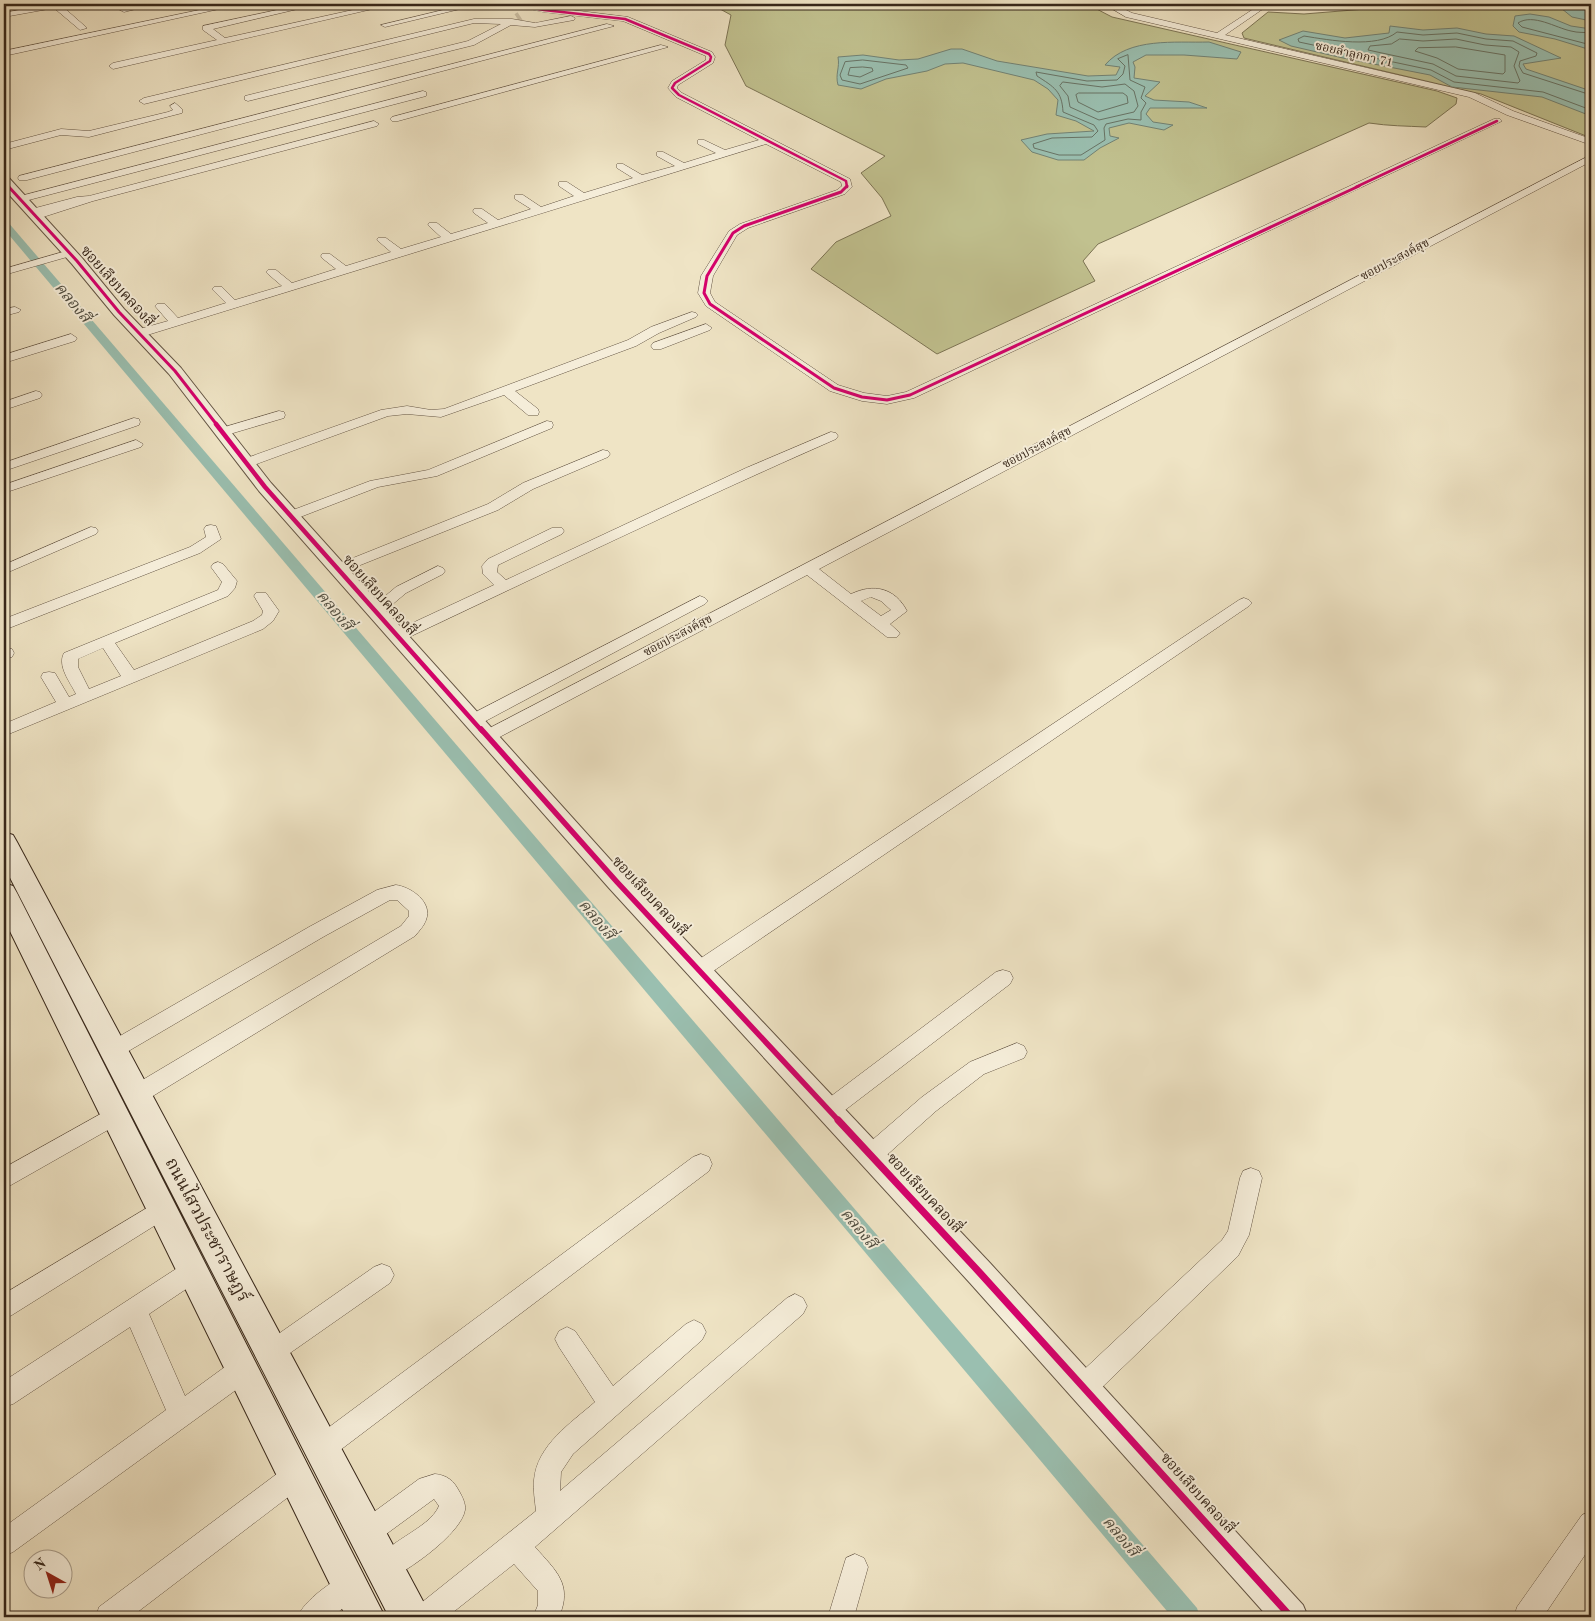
<svg xmlns="http://www.w3.org/2000/svg" width="1595" height="1621" font-family="'Old Standard TT','Noto Serif Thai',serif">
<rect width="100%" height="100%" fill="#efe4c5"/>
<filter id="stains"><feTurbulence type="fractalNoise" baseFrequency=".004" numOctaves="4"/><feColorMatrix values="0 0 0 0 .2 0 0 0 0 .09 0 0 0 0 .02 0 0 0 .5 -.17"/></filter>
<radialGradient id="worn" r=".72"><stop offset=".6" stop-color="#630" stop-opacity="0"/><stop offset="1" stop-color="#630" stop-opacity=".3"/></radialGradient>
<path fill="#c1c18f" stroke="#7c7454" d="M711,4H1087L1112,17L1437,91L1457,98L1456,104L1426,127C1406,126 1389,126 1369,123L1098,244L1083,261L1095,281L937,354L811,269L836,242L891,216L882,198L861,173L885,156L746,86L725,45L731,15Z
M1427,4H1591V138L1481,94L1248,39L1244,38L1242,33L1268,12L1304,14Z"/>
<path fill="#9abfb0" stroke="#728274" d="M1556,4H1591V21L1572,17Z
M1530,14L1549,17L1571,26L1591,29V50L1555,39L1519,32L1513,26L1515,16Z
M1390,26L1423,30L1457,28L1486,34L1514,36L1561,58L1523,64L1526,69L1591,91V116L1542,97L1452,87L1430,75L1343,58L1291,46L1279,40L1303,31L1345,38L1389,33Z
M1209,42L1241,52L1237,59L1184,55H1146L1133,62L1135,67L1134,78L1160,82L1145,96L1154,100L1189,102L1207,108H1150L1146,114L1153,122L1173,125L1164,130L1129,123L1109,128L1110,136L1119,138L1100,148L1084,160H1058L1032,152L1021,140L1047,134L1094,131L1076,121L1056,115L1058,100L1048,89L1034,80L963,63L945,64L927,71L886,79L861,89L838,85C835,74 840,68 838,57L863,55L899,60L918,59L951,49H962L997,61L1088,76L1116,75L1120,67L1105,65C1129,37 1175,43 1209,42Z"/>
<g fill="none" stroke-linecap="round" stroke-linejoin="round">
<path stroke="#687365" stroke-width="1" d="M1591,33C1584,32 1578,33 1571,31C1556,28 1533,13 1518,23L1522,27L1591,45
M1400,39L1423,41L1456,39L1485,45L1511,47L1519,52L1514,66L1520,81L1518,83L1456,76L1433,64L1368,50L1370,46L1391,44Z
M1456,47L1505,55V72L1503,74L1458,69L1437,58L1415,51L1418,48Z
M1128,55L1130,80L1145,87L1141,98L1146,103L1141,112V120L1128,119L1106,124L1104,128L1105,140L1081,155H1059L1034,148L1033,144L1052,138L1092,137L1098,131L1094,125L1063,112C1062,91 1054,87 1037,76L1036,72L1087,81L1117,80L1123,74L1125,66L1118,59Z
M863,60L906,65L908,68L860,84L842,80L840,75L845,62Z
M863,67L872,68L873,71L860,77L848,75L850,68Z
M1063,82L1102,87L1125,84L1134,91L1138,106L1134,112L1099,120L1070,107L1068,96L1060,86Z
M1079,93H1123L1127,96L1128,103L1098,112L1078,102L1076,95Z
M1591,95L1523,73L1519,66L1520,61L1536,56L1537,53L1513,41L1486,39L1457,33L1423,35L1397,32C1377,49 1329,40 1304,36L1298,39L1299,42L1431,70L1454,82L1543,92L1591,110"/>
<path fill="#9abfb0" fill-rule="evenodd" d="M4,220L7,221L1197,1608L1200,1617H1172L4,229Z"/>
<path stroke="#cabea3" stroke-width="9" stroke-dasharray="9 4.5" stroke-linecap="butt" d="M517,18L520,16"/>
<defs>
<path id="minor" d="M50,4H65L62,6L87,28L80,30L54,8L4,17V13Z
M142,4H156L124,12L120,10Z
M228,4H242L4,56V51Z
M305,4H319L213,29L225,38L380,4H394L113,69L109,66L113,63L217,40L203,30V26Z
M468,4H481L385,27L381,25Z
M508,4H523L628,17L712,52L715,57L713,63L678,85L677,88L682,93L850,179L852,187L845,194L748,228L737,235L713,276L710,293L715,302L838,385L864,393L887,396L906,392L1494,119H1500L1502,121L914,398L887,404L862,401L830,391L706,306L698,293L701,276L729,231L740,224L837,190L842,186L841,182L766,144L144,336H136L134,333L136,330L168,321L155,306L157,304H165L178,318L226,303L212,289L214,287H222L235,300L282,286L268,274L266,272L268,270H276L292,283L336,269L322,258L321,256L322,254H330L346,266L391,252L377,240L378,238H386L401,249L441,237L428,225L429,223H437L451,234L488,223L474,213L473,211L474,209H482L498,220L531,209L515,199V195H523L541,207L574,196L559,186V182H567L584,193L633,178L617,168V164H623L642,175L675,166L657,156V152H663L684,163L716,153L698,144V140H704L725,150L759,140L676,97L668,88L672,81L706,60V56L623,21L544,12Z
M1104,4H1114L1132,13L1217,33L1261,4H1270L1225,35L1475,93L1513,111L1591,139V145L1507,115L1469,97L1126,17Z
M571,16L575,18L574,20L535,27L511,25L474,45L248,101L245,100V96L468,41L501,24L474,23L144,104L139,101L144,98L474,19H512L535,23Z
M607,24L614,26L27,180H19L18,178L19,176Z
M661,45L668,47L398,121H392L390,119L392,117Z
M423,91L426,92V96L25,201L21,202L16,199L17,197Z
M175,103L182,109V113L89,137L61,135L4,150V144L61,129L89,131L168,112L173,110L170,106Z
M374,121L379,124L377,126L93,201L40,218H32L31,215L27,212L28,210L77,197L89,196Z
M1585,158L1590,161L1588,163L819,569L851,594C874,583 895,588 907,611L890,624L900,633L897,637H887L807,575L494,740L488,742L482,740L480,736L482,732ZM871,597L881,601L891,610L881,616L861,601Z
M70,250L75,253L74,255L4,275V269Z
M15,307L21,310L19,312L4,316V309Z
M692,312L696,313L698,315L696,317L659,333L636,346L515,391L538,409L539,412L538,415H528L504,395L441,417L407,414L388,416L251,466H241L239,463L241,460L381,410L407,406L431,410L444,409L628,340L651,327Z
M706,324L712,328L710,330L661,349H653L651,346L653,343Z
M71,334L77,338L75,341L4,363V355Z
M36,391L40,392L42,395L40,398L4,410V402Z
M279,411L284,412L285,415L284,418L223,436L216,432L218,429Z
M134,418L139,419L140,422L139,425L4,471V463Z
M547,421L552,422L553,425L552,428L437,476L378,487L295,519H285L283,516L285,513L370,481L428,470Z
M831,432L836,433L838,436L836,439C690,503 547,572 403,640H393L390,636L393,632L494,585L483,574L482,566L488,559L552,528H562L564,531L562,534L498,565L497,572L506,580L746,468Z
M136,440L143,444L141,447L4,493V485Z
M603,450L608,451L610,454L608,457L533,489L498,510L343,572H333L331,569L333,566L488,504L523,483Z
M211,525L216,526L221,539L200,553L4,630V619L190,547L206,537L204,529L206,526Z
M91,527L96,528L98,531L96,534L4,574V565Z
M218,562L223,564L237,581L235,588L228,596L115,643L134,670L253,621L262,615L263,611L254,596L256,593H266L279,611L273,621L263,629L4,736V724L56,702L41,677L43,673L49,672L55,673L69,697L76,694C70,682 57,666 64,653L218,590L222,582L211,567L213,564ZM103,648L121,676L89,689L78,667V659Z
M438,566L443,568L445,571L443,574L406,593L381,614H371L368,611L371,608L396,587Z
M700,596L705,598L708,601L705,604L480,724L474,726L468,724L466,720L468,716Z
M1244,598L1249,600L1252,603L1249,606L706,976L699,978L692,976L689,970L692,964L1239,600Z
M4,648L12,649L14,653L12,657L4,659Z
M396,885C411,887 433,902 426,920C424,926 419,931 415,936L143,1102L136,1104L129,1102L126,1095L129,1088L401,926L409,916V911L397,900H390L323,937L120,1056L113,1059L106,1056L103,1050L106,1044L309,927L377,890Z
M1003,970L1010,972L1013,978L1010,984L836,1117L829,1119L822,1117L818,1110L822,1103L996,972Z
M1017,1043L1024,1046L1027,1052L1024,1058L984,1074L936,1111L879,1162L871,1165L863,1162L860,1155L863,1148L922,1097L970,1062Z
M115,1106L122,1108L126,1115L122,1122L4,1189V1168Z
M701,1154L709,1157L712,1164L709,1171L331,1457L322,1461L313,1457L309,1448L313,1439L693,1157Z
M1251,1168L1259,1171L1262,1178L1249,1235L1238,1256L1093,1396L1084,1399L1075,1396L1072,1387L1075,1378L1222,1240L1228,1231L1240,1178L1243,1171Z
M162,1199L170,1202L173,1209L170,1216L12,1315L4,1319V1294Z
M193,1260L201,1263L204,1271L201,1279L149,1314L185,1396L233,1361L242,1358L251,1361L254,1370L251,1379L13,1552L4,1556V1527L166,1410L130,1327L13,1404L4,1407V1381L185,1263Z
M382,1264L390,1267L394,1275L390,1283L280,1360L272,1364L264,1360L260,1352L264,1344L374,1267Z
M795,1294L803,1298L807,1306L803,1314L535,1547C556,1571 573,1584 559,1617H533L538,1605V1591L514,1564L447,1617H413L416,1607L536,1511C535,1501 533,1490 534,1480C537,1445 571,1423 595,1402L559,1347L555,1339L559,1331L567,1327L575,1331L613,1386L686,1324L694,1320L702,1324L706,1332L702,1340L573,1454L561,1472L560,1491L787,1298Z
M295,1463L304,1467L308,1476L304,1485L131,1617H96L99,1607L286,1467Z
M435,1474C447,1475 454,1481 459,1491C462,1496 466,1504 465,1510C461,1534 407,1572 385,1581L376,1577L372,1568C382,1542 429,1530 439,1506L434,1499L374,1543L365,1547L356,1543L352,1534L356,1525L419,1479Z
M1591,1511V1546L1543,1617H1514L1517,1607L1582,1515Z
M855,1554L864,1558L868,1567L854,1617H828L846,1558Z
M350,1573L359,1577L363,1586L359,1595L332,1617H298C303,1601 334,1579 350,1573Z"/>
<path id="tertiary" d="M4,177L9,178L82,258L124,309L181,368L271,483L625,876L990,1263L1303,1605L1308,1617H1268L970,1283L609,888L259,491L169,374L114,315L72,264L4,189Z"/>
<path id="secondary" d="M4,832L13,835L17,842L424,1603L429,1617H389L4,866Z
M4,883L13,886L17,893L385,1617H346L4,919Z"/>
</defs>
<use href="#minor" stroke="#655645" stroke-width="1"/>
<use href="#tertiary" stroke="#655645" stroke-width="2"/>
<use href="#secondary" stroke="#37271a" stroke-width="2"/>
<use href="#minor" fill="#f5edd9" fill-rule="evenodd"/>
<use href="#tertiary" fill="#f5edd9" fill-rule="evenodd"/>
<use href="#secondary" fill="#f5edd9" fill-rule="evenodd"/>
<defs>
<path id="cycleway-far4" d="M512,4L544,10L625,19L709,54L711,57L710,61L675,83L672,88L679,95L846,181L847,187
M4,181L9,187
M1356,187L1497,121"/>
<path id="cycleway-far3" d="M8,186L77,261L119,312L175,371L217,425
M847,186L841,192L744,226L733,233L707,276L704,293L710,304L834,388L862,397L887,400L910,395L1359,186"/>
<path id="cycleway-far2" d="M216,424L265,487L482,731"/>
<path id="cycleway-far1" d="M481,729L617,882L839,1121"/>
<path id="cycleway" d="M838,1120L980,1273L1291,1617"/>
</defs>
<use href="#cycleway-far4" stroke="#f5edd9" stroke-width="4.5"/>
<use href="#cycleway-far3" stroke="#f5edd9" stroke-width="5"/>
<use href="#cycleway-far2" stroke="#f5edd9" stroke-width="7"/>
<use href="#cycleway-far1" stroke="#f5edd9" stroke-width="9"/>
<use href="#cycleway" stroke="#f5edd9" stroke-width="10"/>
<use href="#cycleway-far4" stroke="#d6006c" stroke-width="2.5"/>
<use href="#cycleway-far3" stroke="#d6006c" stroke-width="3"/>
<use href="#cycleway-far2" stroke="#d6006c" stroke-width="4.5"/>
<use href="#cycleway-far1" stroke="#d6006c" stroke-width="5.5"/>
<use href="#cycleway" stroke="#d6006c" stroke-width="7"/>
</g>
<g text-anchor="middle" dominant-baseline="central" stroke-width="4" stroke-linejoin="round" paint-order="stroke">
<g font-size="12" fill="#37271a" stroke="#f5edd9">
<text transform="translate(1354 55) rotate(13)">ซอยลำลูกกา 71</text>
<text transform="translate(1395 260) rotate(-28)">ซอยประสงค์สุข</text>
<text transform="translate(1037 448) rotate(-28)">ซอยประสงค์สุข</text>
<text transform="translate(678 636) rotate(-28)">ซอยประสงค์สุข</text>
</g>
<g font-size="15" fill="#37271a" stroke="#f5edd9">
<text transform="translate(117 287) rotate(48)">ซอยเลียบคลองสี่</text>
<text transform="translate(379 596) rotate(48)">ซอยเลียบคลองสี่</text>
<text transform="translate(649 897) rotate(47)">ซอยเลียบคลองสี่</text>
<text transform="translate(924 1194) rotate(47)">ซอยเลียบคลองสี่</text>
<text transform="translate(1197 1494) rotate(48)">ซอยเลียบคลองสี่</text>
</g>
<g font-size="16" font-style="italic" fill="#504d40" stroke="#f5edd9">
<text transform="translate(72 303) rotate(50)">คลองสี่</text>
<text transform="translate(334 611) rotate(50)">คลองสี่</text>
<text transform="translate(596 920) rotate(50)">คลองสี่</text>
<text transform="translate(858 1229) rotate(50)">คลองสี่</text>
<text transform="translate(1120 1537) rotate(50)">คลองสี่</text>
</g>
<g font-size="18" fill="#37271a" stroke="#f5edd9">
<text transform="translate(207 1230) rotate(62)">ถนนไสวประชาราษฎร์</text>
</g>
</g>
<rect width="1595" height="1621" fill="none" stroke="#efe4c5" stroke-width="20"/>
<rect x="5" y="5" width="1585" height="1611" fill="none" stroke="#37271a" stroke-width="2.5"/>
<rect x="10" y="10" width="1575" height="1601" fill="none" stroke="#37271a"/>
<g transform="translate(48 1574) rotate(321)"><circle r="24" fill="#f5edd9" stroke="#a99e8d"/>
<path d="M0-4L9 19L0 12L-9 19Z" fill="#8f2418"/>
<text y="-8" font-size="14" font-weight="bold" text-anchor="middle" fill="#37271a">N</text>
</g>
<rect width="100%" height="100%" filter="url(#stains)"/>
<rect width="100%" height="100%" fill="url(#worn)"/>
</svg>
